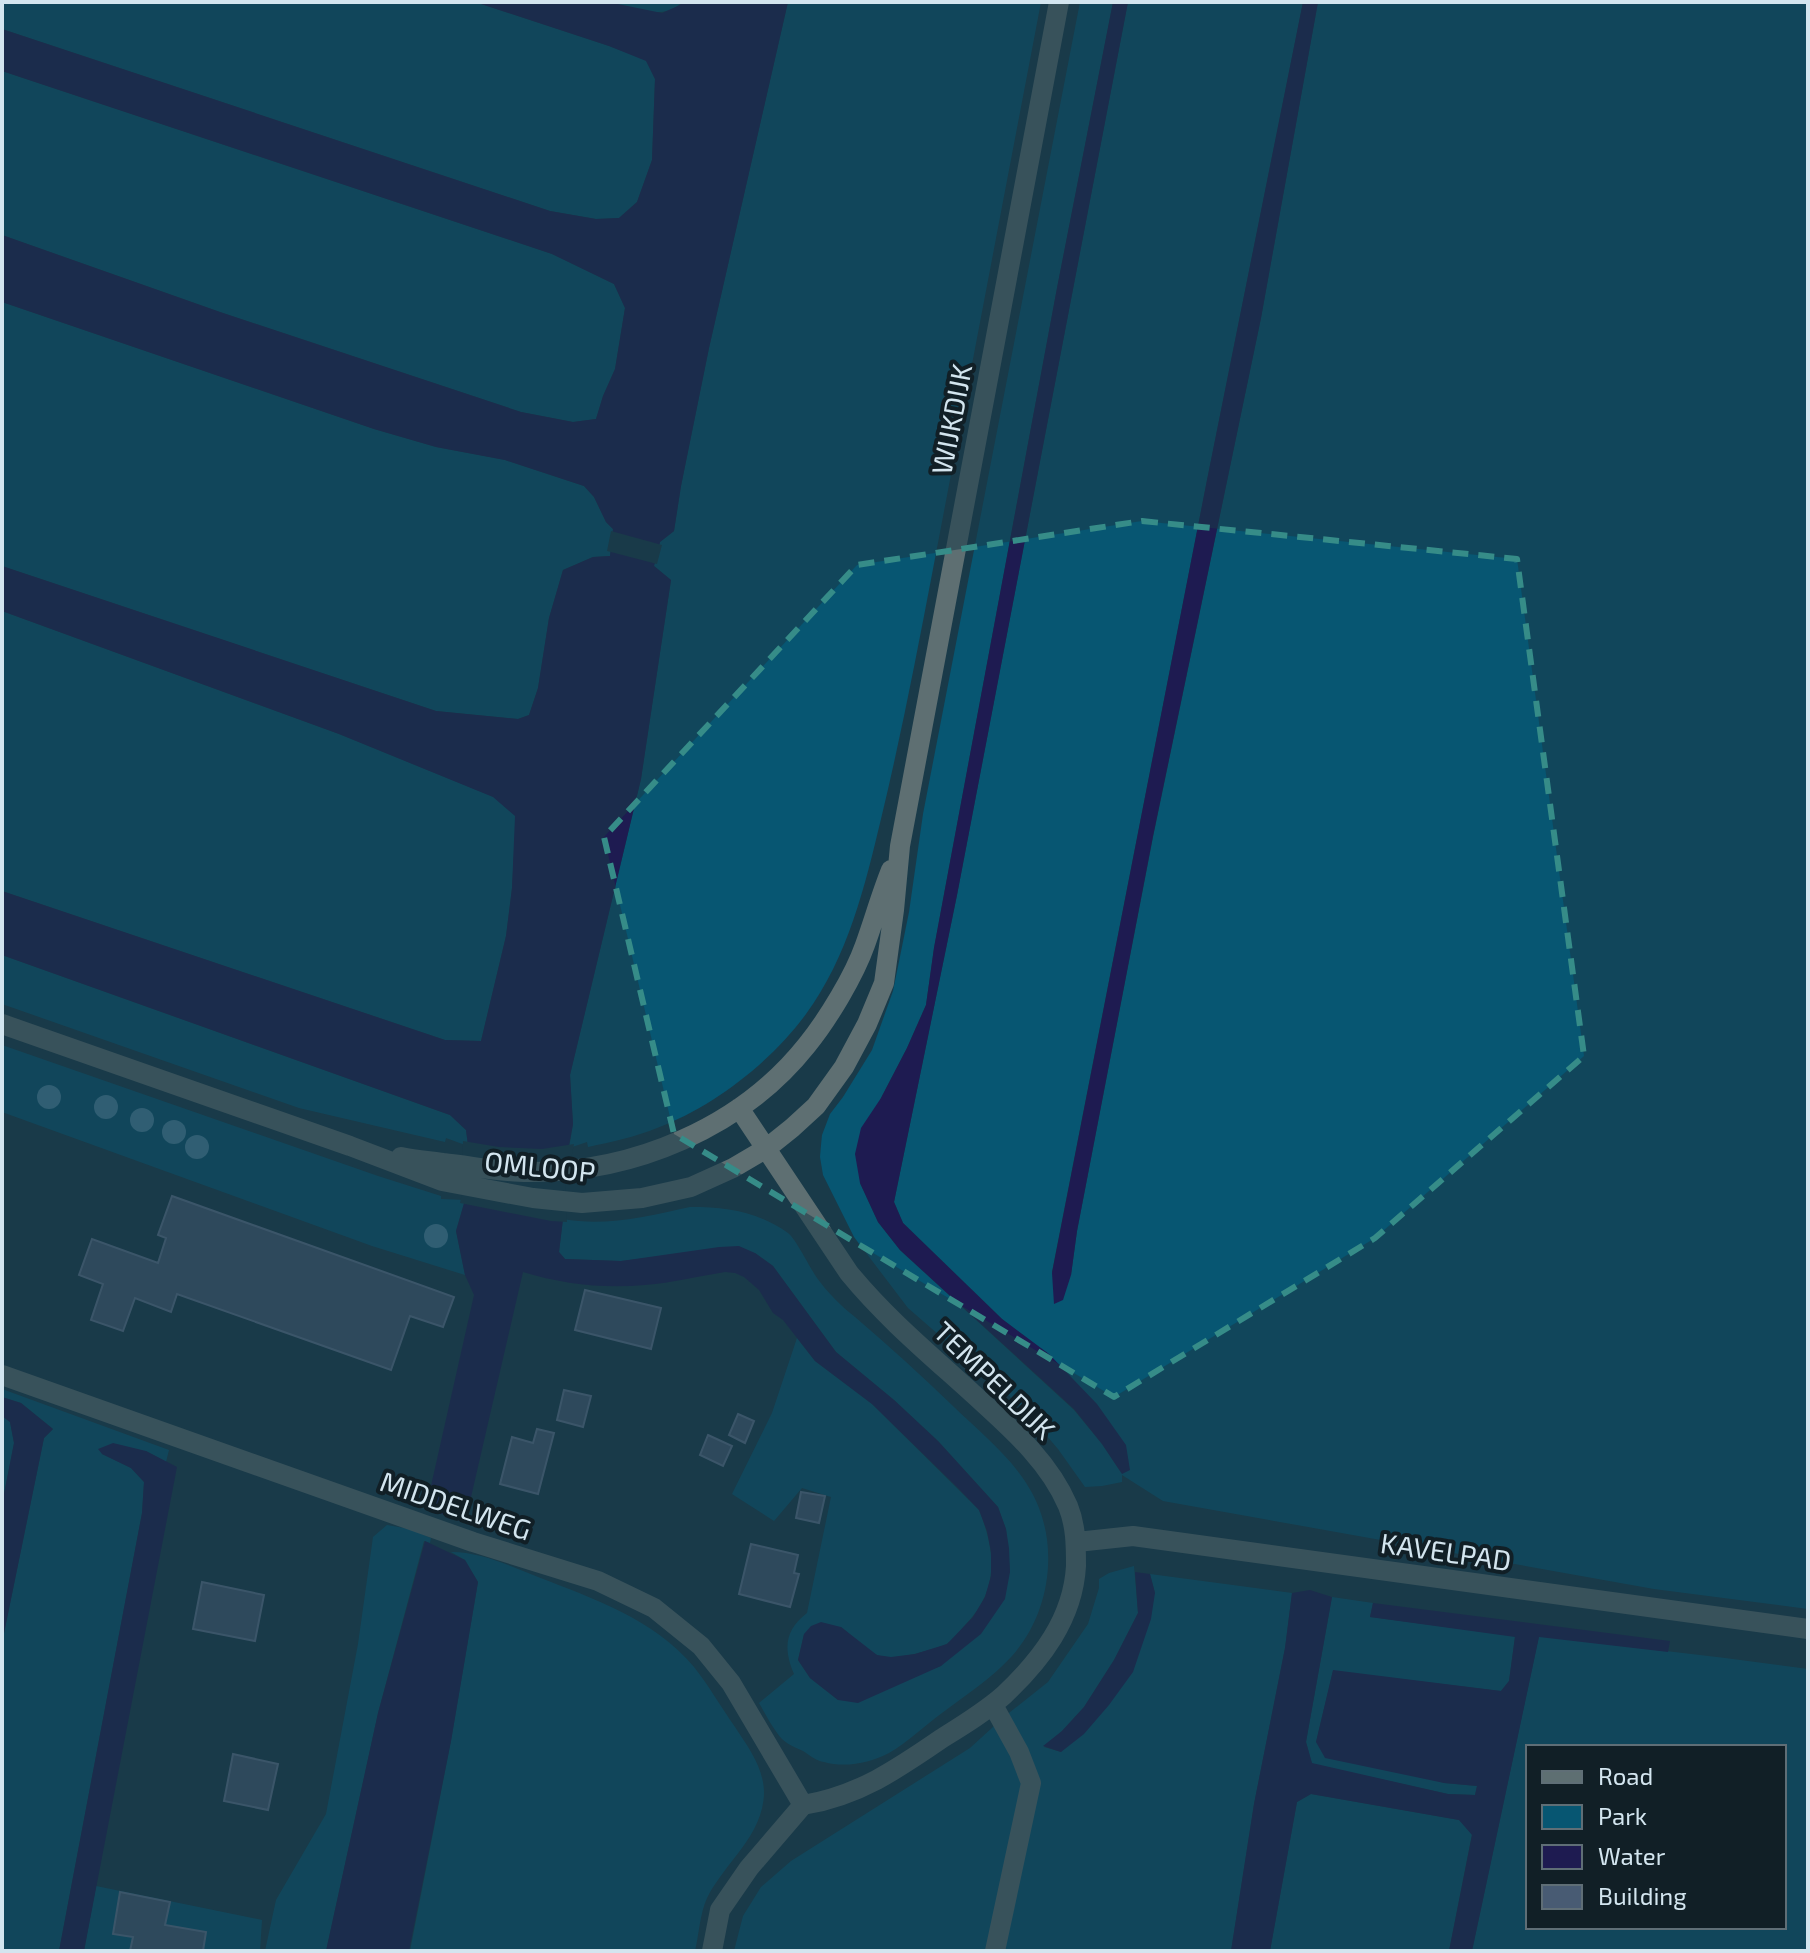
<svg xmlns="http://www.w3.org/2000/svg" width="1810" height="1953" font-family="'Exo 2',sans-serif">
<rect width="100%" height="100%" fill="#193a49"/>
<path fill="#075672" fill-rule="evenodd" d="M2,2H475L609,46L646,60L655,79L652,160L637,202L619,218L596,219L550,211L2,29Z
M608,2H682C665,21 630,9 608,2Z
M788,2H1041C1005,191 969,380 933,569C917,653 901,736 881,819C865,886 848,957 806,1014C771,1062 713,1107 657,1128C635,1137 611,1142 588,1147L587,1142L569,1148L573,1124L570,1075L641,779L671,580L654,566L660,542L674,531L681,486L709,348Z
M1080,2H1113L1057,288L934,948L926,1005L907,1048L881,1098L860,1183L878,1222L900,1250L1074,1410L1102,1444L1122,1474L1065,1372L1048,1354L1002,1319L903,1223L894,1202L957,895L1128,2H1303L1207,480L1052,1272L1071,1275L1077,1231L1153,837L1261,318L1318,2H1808V1609L1654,1589L1163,1501L1122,1475V1482L1102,1486L1085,1487L1058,1449L1023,1408L908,1308L854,1237L823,1175L820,1157L821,1145L822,1135L830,1114L843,1097L872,1050L893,991L909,912L923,814Z
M2,71L552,254L614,284L625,308L615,369L603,396L596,419L573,422L521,412L220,312L2,235Z
M2,302L374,429L436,447L505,460L584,486L594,497L606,522L613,529L610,556L593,557L563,570L549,618L538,688L529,715L518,719L436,711L2,566Z
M2,611L339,734L494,797L516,816L512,888L506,936L481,1041L445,1040L2,891Z
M2,955L450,1115L466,1130L468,1146L446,1138L445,1142L299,1108L2,1004Z
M2,1045L378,1176L441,1196V1199L465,1200L456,1231L465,1275L372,1246L2,1112Z
M690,1207C727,1207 756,1211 788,1233C796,1239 810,1268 817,1278C828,1293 841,1306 855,1317C889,1346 922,1376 954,1407C985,1437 1023,1466 1039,1508C1058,1557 1047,1617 1012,1656C992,1678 966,1695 942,1713C924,1726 908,1742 889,1753C870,1763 845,1768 824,1762C817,1761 809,1755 803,1751C796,1748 787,1744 782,1739C773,1729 766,1715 759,1703L794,1674C783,1648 785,1630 807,1613L831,1497L802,1488L774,1521L732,1494L772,1413L797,1338L815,1361L872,1404L979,1510C996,1552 999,1591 965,1625C960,1631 954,1639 948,1643C940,1648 927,1650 918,1653C906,1656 887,1660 875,1654C863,1648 852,1635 841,1627L804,1634L798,1660L810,1678L838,1700L941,1666L1010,1572L1006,1529L998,1507L938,1441L894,1400L836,1352L773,1266L755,1253L655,1257L621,1261L565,1259L559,1252L563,1219C605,1227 649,1216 690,1207Z
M2,1389L169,1450L166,1462L146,1451L102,1454L131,1468L144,1482L142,1513L59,1951H2V1643L44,1438L53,1429L21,1403L2,1397Z
M2,1416L10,1422L14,1443L2,1504Z
M387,1525L410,1529L431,1538L430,1543L424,1541L378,1713L326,1951H265L276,1900L326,1814L358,1644L373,1537Z
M451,1552C481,1552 510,1566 538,1577C594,1599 654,1619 694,1667C709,1686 721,1707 735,1727C748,1747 764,1768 764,1793C763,1836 725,1862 707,1898C700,1913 699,1934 695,1951H410L451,1741L478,1582L465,1560Z
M1134,1566L1138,1613L1114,1660L1084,1707L1062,1731L1044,1747L1061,1752L1155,1593L1150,1574L1292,1593L1285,1648L1254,1804L1231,1951H734L743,1916L761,1887L791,1861L970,1748L1004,1717L1048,1682L1088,1624L1099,1588V1579L1109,1573Z
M1332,1597L1373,1603L1370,1617L1515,1636L1509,1681L1501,1691L1333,1671L1316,1742L1444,1783L1477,1786L1475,1795L1448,1794L1312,1764L1306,1742Z
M1539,1636L1725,1658L1808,1669V1951H1472ZM1528,1747H1784V1927H1528Z
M1311,1794L1459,1820L1472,1834L1449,1951H1270L1297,1802Z
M96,1886L262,1920L260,1951H84Z"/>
<path fill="#1e1b51" d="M475,2H608L662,13L680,5L682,2H788L709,348L681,486L674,531L660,542L654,566L671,580L641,779L570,1075L573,1124L561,1188L563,1219L559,1252L565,1259L621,1261L719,1247L739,1246L755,1253L773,1266L836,1352L894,1400L938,1441L998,1507L1006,1529L1009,1548L1010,1572L1005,1599L981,1634L941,1666L858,1703L838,1700L810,1678L798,1660L804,1634L811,1626L821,1622L841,1627L877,1655L891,1657L915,1654L947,1644L973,1617L985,1597L991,1576V1552L987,1531L979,1510L958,1488L872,1404L815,1361L783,1320L773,1313L759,1290L744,1277L735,1273L725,1272C699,1276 672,1283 645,1285C604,1289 562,1284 523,1272L465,1523L426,1508L474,1295L465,1275L456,1231L465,1200L468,1145L466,1130L450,1115L2,955V891L445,1040L481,1041L506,936L512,888L515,816L493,797L339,734L2,611V566L436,711L518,719L529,715L538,688L549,618L563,570L593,557L610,556L613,529L606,522L594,497L584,486L505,460L436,447L374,429L2,302V235L220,312L521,412L573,422L596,419L603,396L615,369L625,308L614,284L552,254L2,71V29L550,211L596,219L619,218L637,202L652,160L655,79L646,61L609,46Z
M1113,2H1128L957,895L894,1202L903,1223L1002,1319L1049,1354L1097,1404L1126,1445L1130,1470L1122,1474L1102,1444L1074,1409L900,1250L878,1222L860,1183L855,1154L861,1128L881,1098L907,1048L926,1005L934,948L1057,288Z
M1303,2H1318L1261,318L1153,836L1077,1231L1071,1275L1063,1300L1054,1304L1052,1273L1207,480Z
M2,1397L21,1403L53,1429L44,1438L2,1643V1504L14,1443L10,1422L2,1416Z
M113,1443L146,1451L177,1467L84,1951H59L142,1513L144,1482L131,1468L102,1454L98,1449Z
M425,1541L465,1560L478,1582L451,1741L409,1951H326L378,1713Z
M1135,1572L1150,1574L1155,1593L1151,1619L1133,1672L1109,1705L1084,1734L1061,1752L1043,1746L1062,1731L1084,1707L1114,1660L1138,1613Z
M1310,1590L1332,1597L1306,1742L1312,1763L1448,1794L1475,1795L1477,1786L1444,1783L1325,1758L1316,1742L1333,1670L1501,1691L1509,1681L1515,1637L1370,1617L1373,1603L1670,1641L1668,1652L1539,1637L1472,1951H1449L1472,1835L1459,1820L1311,1794L1297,1802L1270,1951H1231L1254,1804L1285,1648L1292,1593Z"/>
<path fill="#193a49" d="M611,531L662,545L657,564L607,551Z
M463,1141L499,1147L542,1149L574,1144L565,1189L567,1222L551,1221L460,1203L467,1170L462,1159Z"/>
<path fill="#485b73" stroke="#647791" stroke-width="2" d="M172,1196L454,1297L443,1327L410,1316L391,1370L177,1294L171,1312L135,1298L123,1331L91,1320L103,1284L79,1275L92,1239L158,1263L166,1238L158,1235Z
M585,1290L661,1308L651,1349L575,1330Z
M564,1390L591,1396L583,1427L557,1420Z
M738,1414L754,1421L745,1443L729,1435Z
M537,1429L554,1433L538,1494L500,1484L512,1437L533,1443Z
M708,1435L732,1446L723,1466L700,1455Z
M801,1492L825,1496L819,1523L796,1518Z
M751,1544L798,1555L794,1573L799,1574L790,1607L739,1594Z
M202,1582L264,1595L255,1641L193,1629Z
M233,1754L278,1764L268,1810L224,1801Z
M120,1892L170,1902L165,1925L206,1932L203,1951H130L133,1937L113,1934Z"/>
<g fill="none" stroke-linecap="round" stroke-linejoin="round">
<path stroke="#5e6f72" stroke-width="20" d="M2,1024L350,1146L442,1181L533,1198L582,1203L642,1198L691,1187L733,1168L767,1148L792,1128L816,1106L844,1067L867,1024L884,983L894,910L900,846L1059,2
M401,1157C415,1160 429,1161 443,1163C472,1166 500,1172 528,1172C633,1173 741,1128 807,1045C828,1019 854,976 865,945C874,920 881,895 891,870
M2,1375L473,1542L598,1581L654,1608L701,1646L731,1683L803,1805
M1077,1542L1133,1536L1808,1629
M993,1705L1019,1752L1031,1783L995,1951
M712,1951L720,1910L749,1868L803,1805C859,1796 899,1768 944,1737C965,1724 986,1711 1004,1695C1041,1660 1073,1619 1076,1566C1076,1546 1076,1526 1068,1506C1048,1459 1007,1425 970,1391C928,1353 885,1317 849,1273L739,1108"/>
</g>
<g fill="#4d8aa6">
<circle cx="49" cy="1097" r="12"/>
<circle cx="106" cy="1107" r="12"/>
<circle cx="142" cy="1120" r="12"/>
<circle cx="174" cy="1132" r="12"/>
<circle cx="197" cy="1147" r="12"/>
<circle cx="436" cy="1236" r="12"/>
</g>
<path d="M0 0H1810V1953H0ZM1142,521L1517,559L1584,1056L1375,1238L1114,1397L674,1134L604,837L857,565Z" fill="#193a49" fill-opacity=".55" fill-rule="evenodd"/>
<path fill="none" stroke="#368c88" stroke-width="6" stroke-dasharray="16 10" stroke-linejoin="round" d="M1142,521L1517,559L1584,1056L1375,1238L1114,1397L674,1134L604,837L857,565Z"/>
<g text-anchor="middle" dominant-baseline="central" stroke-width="8" stroke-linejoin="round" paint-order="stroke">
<g font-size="28" fill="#d3e5ef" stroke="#111f26">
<text transform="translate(951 419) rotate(-79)">WIJKDIJK</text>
<text transform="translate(540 1166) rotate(6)">OMLOOP</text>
<text transform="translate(995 1380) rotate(44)">TEMPELDIJK</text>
<text transform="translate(456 1505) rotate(19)">MIDDELWEG</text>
<text transform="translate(1446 1551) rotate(8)">KAVELPAD</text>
</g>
</g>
<rect width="1810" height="1953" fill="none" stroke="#d3e5ef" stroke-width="8"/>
<rect x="1526" y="1745" width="260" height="184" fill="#111f26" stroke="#5f6e76" stroke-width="2"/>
<rect x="1542" y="1771" width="40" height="12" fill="#5e6f72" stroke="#5f6e76" stroke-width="2"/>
<text x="1598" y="1785" font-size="24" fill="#d3e5ef">Road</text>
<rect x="1542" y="1805" width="40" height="24" fill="#075672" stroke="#5f6e76" stroke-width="2"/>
<text x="1598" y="1825" font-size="24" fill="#d3e5ef">Park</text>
<rect x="1542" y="1845" width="40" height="24" fill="#1e1b51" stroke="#5f6e76" stroke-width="2"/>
<text x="1598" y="1865" font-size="24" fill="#d3e5ef">Water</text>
<rect x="1542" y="1885" width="40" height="24" fill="#485b73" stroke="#5f6e76" stroke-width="2"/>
<text x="1598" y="1905" font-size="24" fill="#d3e5ef">Building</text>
</svg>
